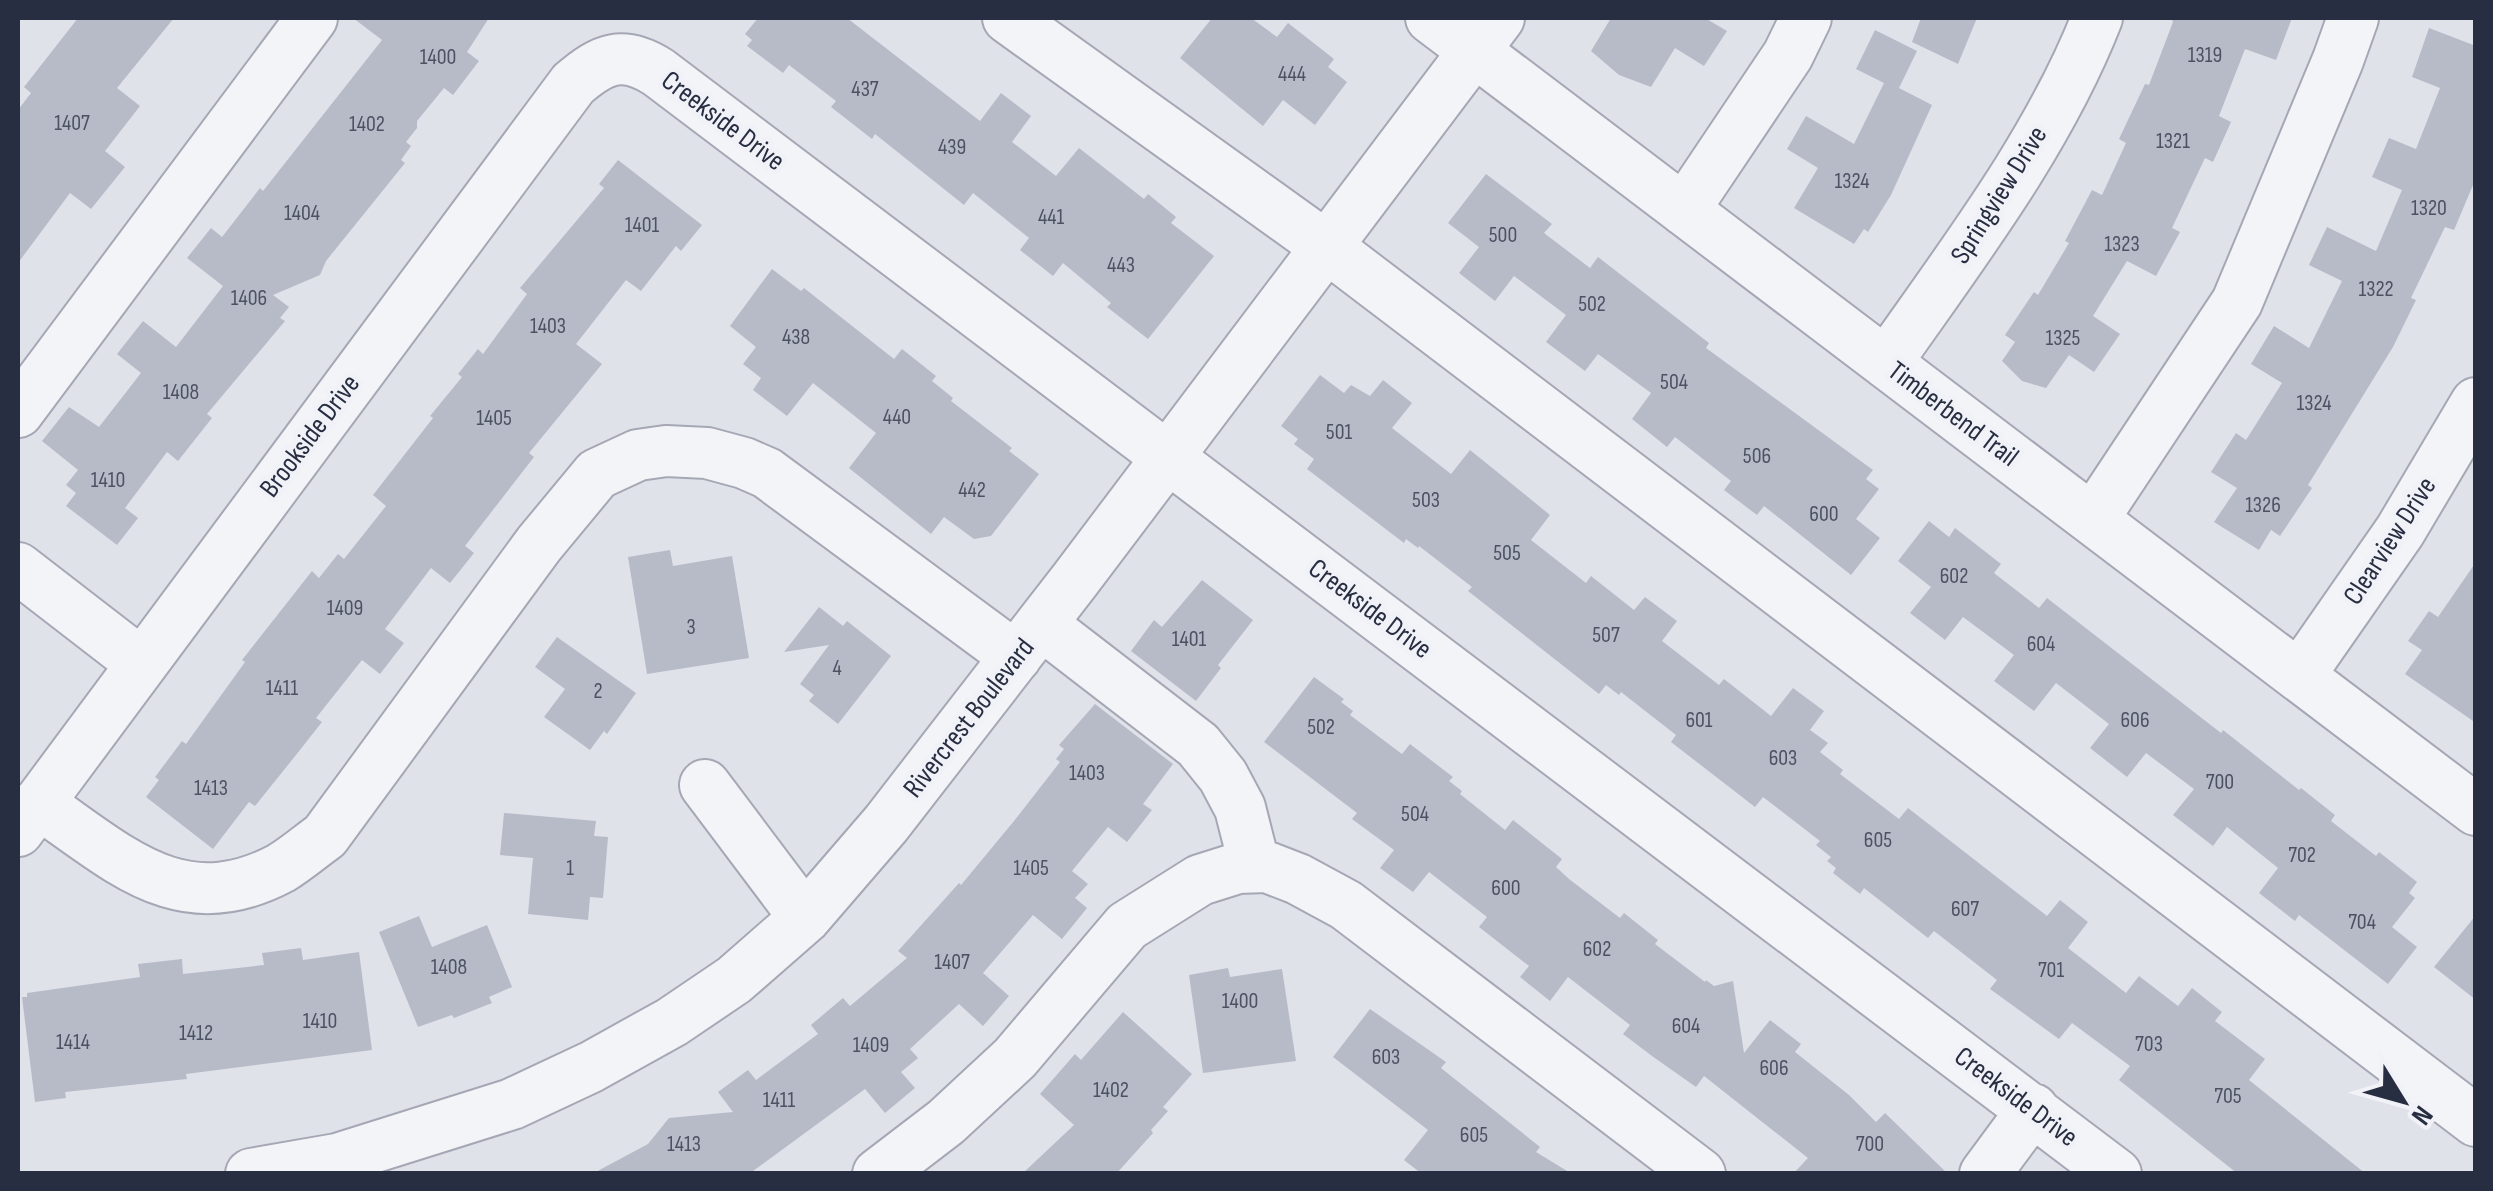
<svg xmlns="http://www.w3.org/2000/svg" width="2493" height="1191" font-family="'Sofia Sans Condensed',sans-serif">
<rect width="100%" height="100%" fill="#e0e2ea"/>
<path fill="#b7bbc7" d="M78,18H174L117,88L140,106L105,151L125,167L91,209L70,193L18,263V110L31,93L24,87Z
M353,18H489L467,52L479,61L453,95L444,88L417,121V128L406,142L411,146L401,160L405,163L326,261L320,275L273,295L289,307L280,318L285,321L207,414L212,418L178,461L167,452L125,508L138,518L117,545L66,506L76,493L66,485L78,470L42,441L69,407L99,427L141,373L117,354L143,321L176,347L223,286L187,258L211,228L222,237L260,188L263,191L382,40Z
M758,18H847L980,121L1001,93L1031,116L1012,142L1056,176L1079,148L1144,199L1148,194L1176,217L1171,223L1214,256L1148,339L1107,307L1111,303L1063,263L1053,276L1020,250L1029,238L973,193L964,205L875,134L872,139L831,107L836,101L789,65L783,73L747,46L752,40L745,34Z
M1212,18H1251L1277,37L1288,23L1334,59L1328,67L1347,82L1315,125L1283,100L1263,126L1180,58Z
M1611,18H1705L1727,31L1704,66L1675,48L1651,87L1619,75L1591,51Z
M1921,18H1977L1958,64L1912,42Z
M2171,18H2292L2276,60L2245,49L2219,116L2231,122L2213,162L2205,158L2172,228L2180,232L2156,276L2127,261L2093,316L2120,334L2094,372L2069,355L2046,388L2022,381L2002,361L2015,342L2005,335L2034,292L2038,295L2069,243L2065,241L2092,190L2102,195L2126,143L2119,139L2145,84L2149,85L2173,22Z
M2429,28L2476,46V178L2454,230L2445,227L2411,298L2416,300L2393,347L2308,485L2312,488L2280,536L2271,530L2259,550L2214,522L2237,488L2211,472L2236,433L2246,440L2282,383L2251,364L2274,326L2309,348L2342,281L2309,265L2327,227L2376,251L2402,190L2372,177L2389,138L2416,149L2440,88L2412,77Z
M1875,30L1917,51L1899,88L1932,105L1891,195L1868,232L1864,229L1854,244L1794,208L1818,168L1787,149L1806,116L1854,144L1884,83L1856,69Z
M618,160L702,225L681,251L676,246L641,291L626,280L576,344L602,364L529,453L534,457L465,546L474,553L450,583L431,568L385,629L404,643L380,674L362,660L316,718L322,722L296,755L255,806L249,802L213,849L146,797L159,780L155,777L182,741L186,744L245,662L242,660L312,571L319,578L338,554L344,559L386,506L373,495L433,418L430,416L462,377L458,374L478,349L483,354L527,294L520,288L604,188L599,184Z
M1486,174L1552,224L1544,233L1590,268L1598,257L1709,343L1706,348L1873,470L1866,479L1879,489L1856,519L1880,538L1851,575L1764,506L1757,515L1724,490L1731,481L1675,437L1667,447L1632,419L1651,393L1598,354L1585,371L1546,342L1566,315L1514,276L1495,301L1459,273L1479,247L1448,223Z
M772,269L801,291L804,288L894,359L902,349L936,376L932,381L953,398L951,401L1012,448L1009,451L1039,474L991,536L974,539L944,517L931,534L849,468L876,433L813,383L787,416L753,390L761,378L743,364L756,347L730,326Z
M1320,375L1344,393L1351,385L1370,396L1383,380L1412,403L1392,428L1451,474L1470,450L1501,475L1550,515L1531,540L1586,583L1591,576L1634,610L1645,597L1677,621L1662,641L1719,685L1724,679L1771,716L1793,688L1824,711L1810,730L1828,743L1820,752L1843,770L1840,774L1899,819L1908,808L2047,916L2060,900L2088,922L2068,948L2126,993L2139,976L2178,1006L2192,988L2222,1012L2215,1021L2265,1059L2249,1080L2366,1174H2238L2119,1080L2130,1066L2072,1023L2059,1039L1990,989L1997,980L1934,931L1928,938L1864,888L1860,894L1833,873L1836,868L1827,861L1831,857L1816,845L1820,841L1763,797L1755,807L1671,742L1676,735L1621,692L1619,695L1606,685L1599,694L1468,591L1472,587L1419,546L1418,548L1406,539L1404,543L1307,469L1314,459L1294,444L1298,439L1281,426Z
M1929,521L1949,537L1955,528L2001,564L1994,573L2039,608L2047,598L2221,733L2223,730L2299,790L2301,788L2335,815L2331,821L2376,856L2379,852L2417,882L2409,893L2415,898L2392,927L2417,947L2388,984L2299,915L2295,921L2259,893L2278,868L2227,827L2213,846L2173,815L2194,789L2146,753L2127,777L2090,748L2109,724L2082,703L2056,683L2034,711L1994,681L2014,655L1963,617L1945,640L1910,613L1931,587L1898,561Z
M670,550L673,566L732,556L749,658L647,674L628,557Z
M2476,562V723L2405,674L2422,650L2408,641L2429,611L2438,617Z
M1202,580L1253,620L1218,665L1221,668L1196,701L1131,651L1154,620L1162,627Z
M819,607L843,626L847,621L891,656L838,724L809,701L814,695L800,684L829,645L784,652Z
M557,637L636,693L607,734L604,731L590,750L544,717L565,689L535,667Z
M1314,677L1344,699L1341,702L1353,711L1350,715L1402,754L1410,744L1453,777L1449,781L1462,791L1460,794L1505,830L1513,820L1562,859L1556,867L1569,879L1620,918L1624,913L1658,940L1655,944L1705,982L1706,980L1714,986L1733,981L1744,1053L1770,1020L1801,1044L1795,1052L1849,1095L1876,1122L1885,1113L1948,1174H1793L1808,1158L1704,1076L1696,1087L1652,1056L1623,1034L1630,1025L1568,977L1550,1001L1520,977L1529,966L1479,927L1487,917L1429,872L1413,892L1380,868L1394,850L1352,819L1357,813L1264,742Z
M1095,704L1173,764L1143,804L1152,810L1127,842L1108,827L1072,871L1088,884L1075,898L1087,908L1062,939L1033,915L983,973L1009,996L983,1026L959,1004L910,1049L918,1058L901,1072L915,1088L885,1113L865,1089L749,1174H592L648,1144L669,1118L733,1112L718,1092L748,1070L756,1080L818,1034L811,1025L843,998L850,1006L907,958L898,951L959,883L961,885L1014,821L1060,762L1056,759L1064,749L1059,745Z
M504,813L596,821L594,836L608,837L603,898L590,897L588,920L528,914L533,858L500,855Z
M2476,915V1000L2434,967Z
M419,916L432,947L487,925L512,987L489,997L492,1003L454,1018L452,1015L418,1027L379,932Z
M301,948L303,960L359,952L372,1050L186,1074L187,1079L65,1092L66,1098L35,1102L22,997H27V993L140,977L138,964L182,959L183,974L264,965L262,953Z
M1228,968L1230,977L1282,969L1296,1061L1203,1073L1189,975Z
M1370,1009L1446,1062L1441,1068L1540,1147L1536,1152L1572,1174H1422L1404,1160L1428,1130L1333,1057Z
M1123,1012L1192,1074L1163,1107L1168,1111L1151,1130L1153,1133L1116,1174H1022L1074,1125L1040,1094L1075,1054L1081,1060Z"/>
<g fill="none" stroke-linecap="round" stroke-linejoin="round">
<defs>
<path id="minor" d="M1008,18L1327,247L2476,1121
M1431,18L2476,810
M1684,210L1788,55L1806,18
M1886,363C1963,253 2048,143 2097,18
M18,412L312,18
M2093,519L2237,302L2338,60L2353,18
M18,568L141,663
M1041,624L1198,745L1223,776L1240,808L1255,867
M2299,676L2400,531L2476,403
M705,785L805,918
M38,803C118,857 180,922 281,868C296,859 311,846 325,836L539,544L597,474L638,455L666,451L707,453L744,463L767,473L1016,657
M18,831L573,84C603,58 623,50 658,72L2116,1174
M251,1174L337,1159L512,1104L591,1067L672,1022L734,980L805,918L886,824L1075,580L1499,18
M878,1174L946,1122L1015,1058L1127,926L1200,880L1238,868L1267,867L1298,879L1346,905L1700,1174
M1985,1174L2033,1109"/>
</defs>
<use href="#minor" stroke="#a5a8b4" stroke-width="54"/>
<use href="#minor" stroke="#f3f4f8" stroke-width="50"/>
</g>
<g text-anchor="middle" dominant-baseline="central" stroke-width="10" stroke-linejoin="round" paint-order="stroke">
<g font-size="22" fill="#4c5163">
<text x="2205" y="55">1319</text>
<text x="438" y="57">1400</text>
<text x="1292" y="74">444</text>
<text x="865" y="89">437</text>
<text x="72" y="123">1407</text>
<text x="367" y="124">1402</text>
<text x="2173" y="141">1321</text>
<text x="952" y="147">439</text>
<text x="1852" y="181">1324</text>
<text x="2429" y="208">1320</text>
<text x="302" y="213">1404</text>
<text x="1051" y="217">441</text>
<text x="642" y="225">1401</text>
<text x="1503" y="235">500</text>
<text x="2122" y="244">1323</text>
<text x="1121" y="265">443</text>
<text x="2376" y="289">1322</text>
<text x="249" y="298">1406</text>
<text x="1592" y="304">502</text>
<text x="548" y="326">1403</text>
<text x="796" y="337">438</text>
<text x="2063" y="338">1325</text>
<text x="1674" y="382">504</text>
<text x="181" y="392">1408</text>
<text x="2314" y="403">1324</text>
<text x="897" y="417">440</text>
<text x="494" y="418">1405</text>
<text x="1339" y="432">501</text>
<text x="1757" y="456">506</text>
<text x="108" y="480">1410</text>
<text x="972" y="490">442</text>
<text x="1426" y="500">503</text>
<text x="2263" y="505">1326</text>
<text x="1824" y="514">600</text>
<text x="1507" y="553">505</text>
<text x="1954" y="576">602</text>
<text x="345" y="608">1409</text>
<text x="691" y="627">3</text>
<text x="1606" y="635">507</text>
<text x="1189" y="639">1401</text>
<text x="2041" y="644">604</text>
<text x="837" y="668">4</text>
<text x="282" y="688">1411</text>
<text x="598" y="691">2</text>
<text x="1699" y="720">601</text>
<text x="2135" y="720">606</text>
<text x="1321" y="727">502</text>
<text x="1783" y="758">603</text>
<text x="1087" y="773">1403</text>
<text x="2220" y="782">700</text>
<text x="211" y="788">1413</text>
<text x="1415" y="814">504</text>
<text x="1878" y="840">605</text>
<text x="2302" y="855">702</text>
<text x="570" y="868">1</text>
<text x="1031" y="868">1405</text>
<text x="1506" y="888">600</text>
<text x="1965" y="909">607</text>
<text x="2362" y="922">704</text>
<text x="1597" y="949">602</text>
<text x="952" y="962">1407</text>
<text x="449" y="967">1408</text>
<text x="2051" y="970">701</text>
<text x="1240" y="1001">1400</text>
<text x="320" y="1021">1410</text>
<text x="1686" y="1026">604</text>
<text x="196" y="1033">1412</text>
<text x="73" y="1042">1414</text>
<text x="2149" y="1044">703</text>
<text x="871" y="1045">1409</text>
<text x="1386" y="1057">603</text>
<text x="1774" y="1068">606</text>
<text x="1111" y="1090">1402</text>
<text x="2228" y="1096">705</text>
<text x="779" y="1100">1411</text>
<text x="1474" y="1135">605</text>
<text x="684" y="1144">1413</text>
<text x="1870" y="1144">700</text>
</g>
<g font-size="28" fill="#282e42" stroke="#f0f2f7">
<text transform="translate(723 121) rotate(37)">Creekside Drive</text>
<text transform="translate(1999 195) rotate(-58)">Springview Drive</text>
<text transform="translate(1953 414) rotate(37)">Timberbend Trail</text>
<text transform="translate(310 436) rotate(-53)">Brookside Drive</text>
<text transform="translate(2390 541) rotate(-57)">Clearview Drive</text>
<text transform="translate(1370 609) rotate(37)">Creekside Drive</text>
<text transform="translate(969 718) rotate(-52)">Rivercrest Boulevard</text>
<text transform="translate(2016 1097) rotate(37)">Creekside Drive</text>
</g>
</g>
<rect width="2493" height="1191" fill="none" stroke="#282e42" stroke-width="40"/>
<g transform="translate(2403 1101) rotate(127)" stroke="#f0f2f7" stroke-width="8" paint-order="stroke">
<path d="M0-8L18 38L0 25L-18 38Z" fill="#282e42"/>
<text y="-15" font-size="28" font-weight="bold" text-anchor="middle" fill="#282e42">N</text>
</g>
</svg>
